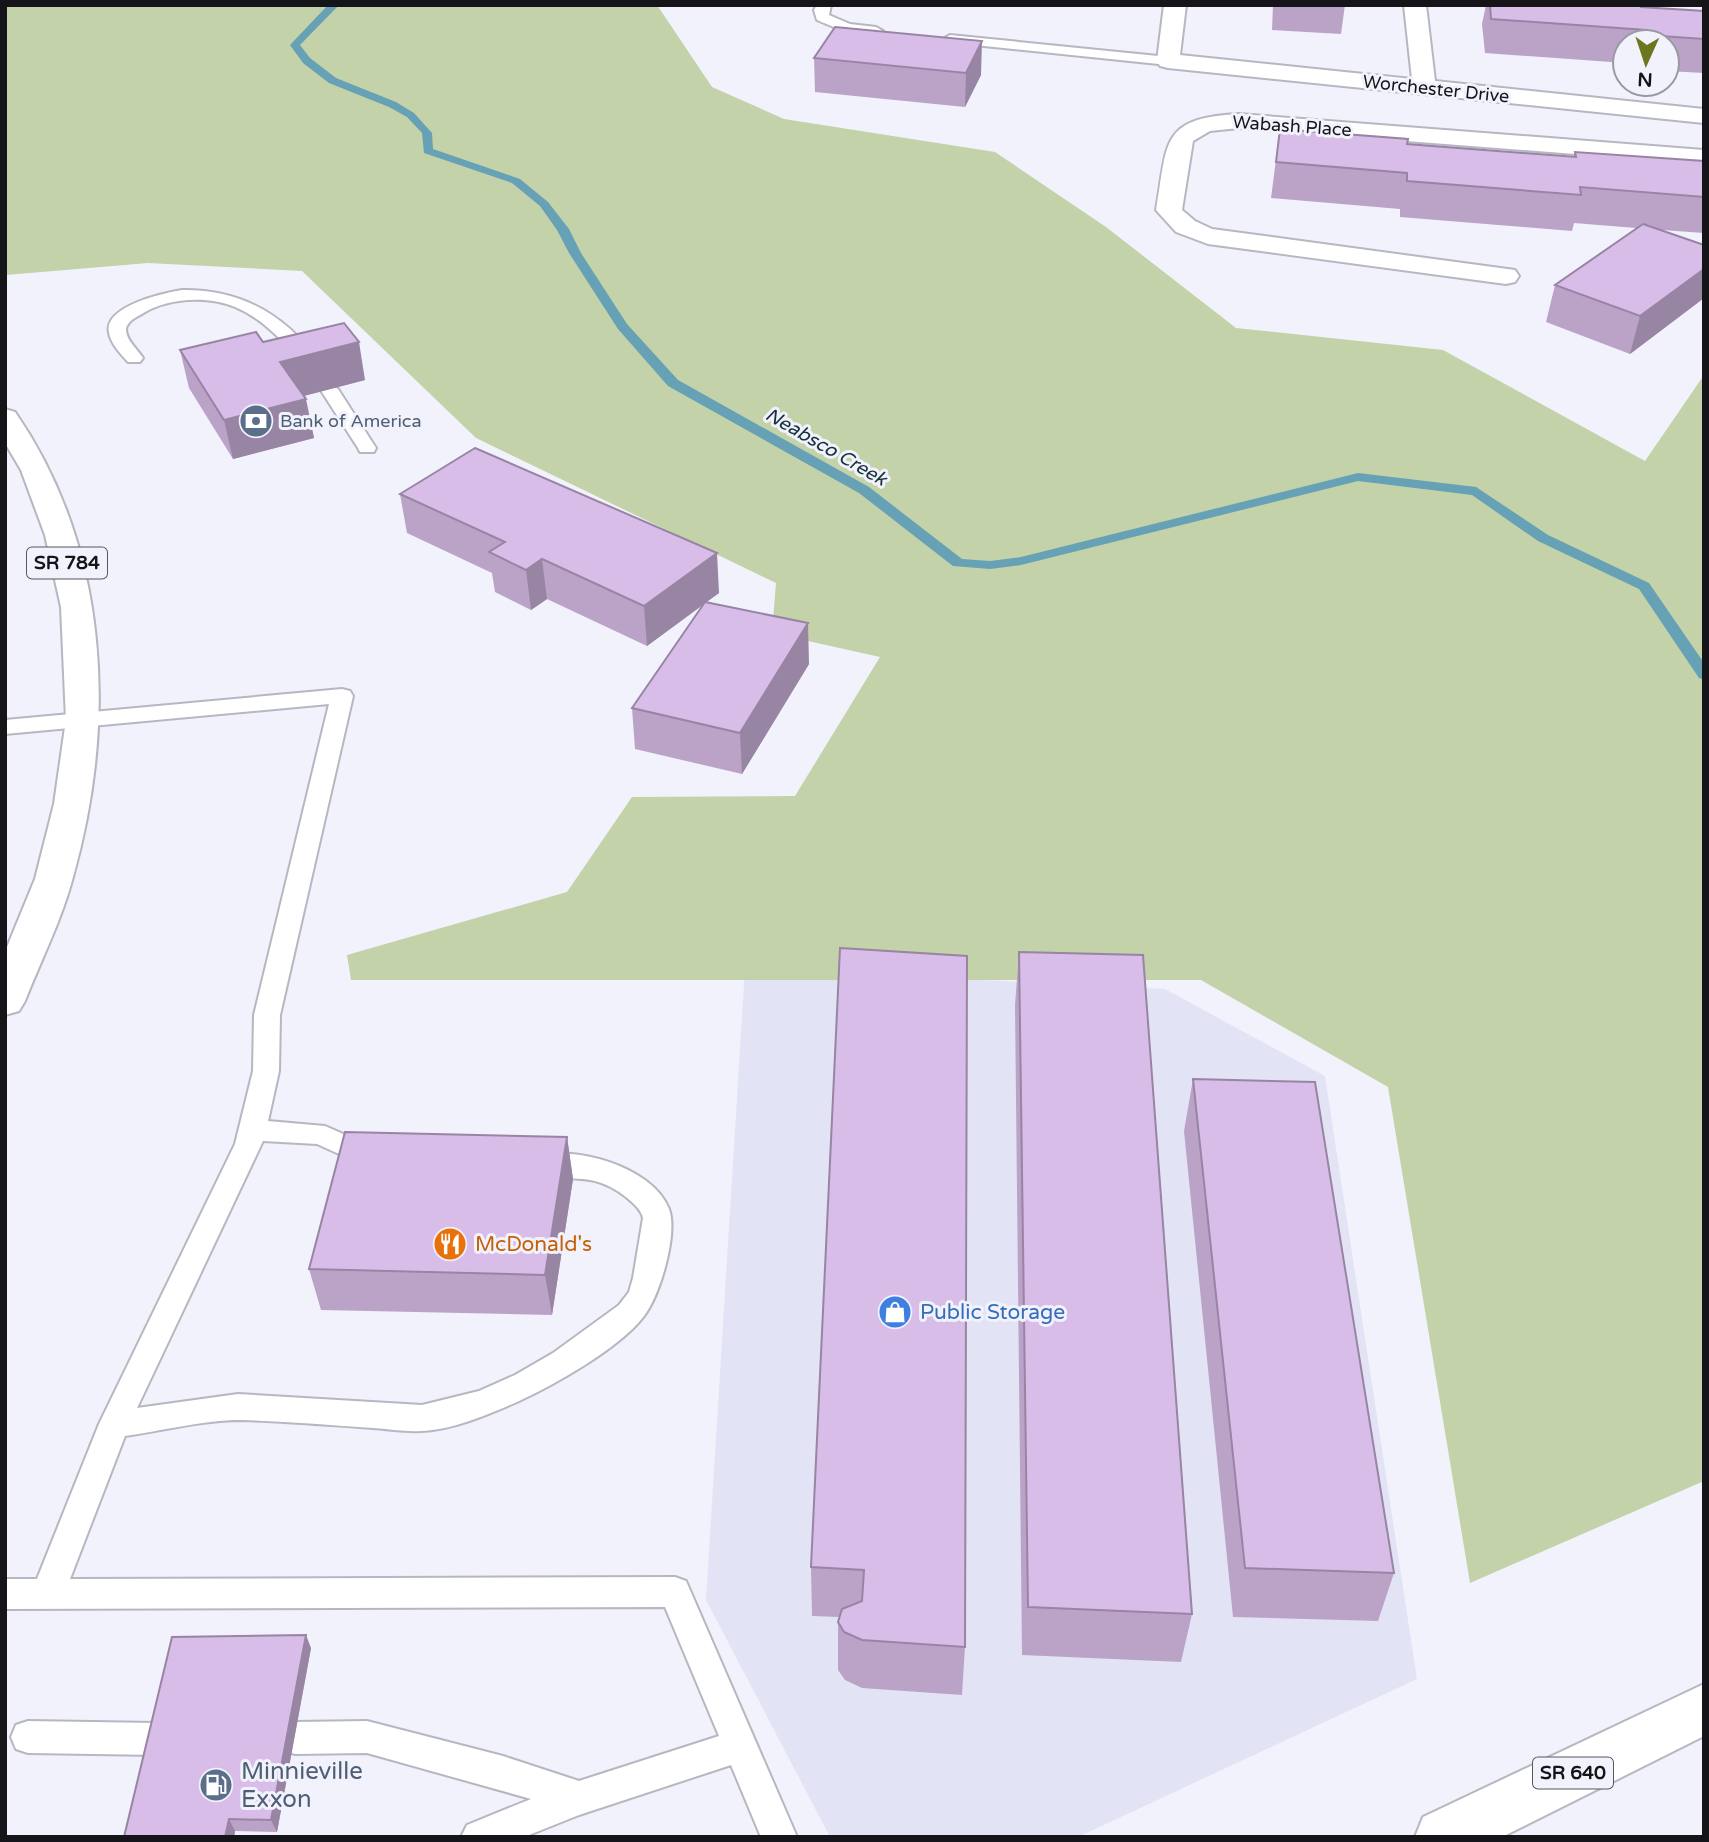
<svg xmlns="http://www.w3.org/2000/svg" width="1709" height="1842" font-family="'Varela Round',sans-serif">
<rect width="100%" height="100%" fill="#f1f2fc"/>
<path fill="#e2e4f5" d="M745,968L1165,989L1325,1076L1417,1679L1078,1837H830L706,1600Z"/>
<path fill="#c3d2a8" d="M5,5H657L712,87L784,119L995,152L1106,227L1236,328L1443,350L1645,461L1704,375V1481L1470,1583L1388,1087L1201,980H351L347,955L567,892L632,797L795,796L880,657L772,633L776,583L476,438L302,271L148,263L6,275Z"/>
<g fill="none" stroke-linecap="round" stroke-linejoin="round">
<path fill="#66a1b5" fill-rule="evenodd" d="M328,5H339L300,45L310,58L336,78L396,102L414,113L432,133L433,149L520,179L548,202L569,229L581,253L627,324L678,380L869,487L962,559L990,561L1021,557L1358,473L1476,487L1548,535L1649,583L1704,663V680L1699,678L1639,589L1538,541L1472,495L1358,481L1021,565L990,569L953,566L859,493L668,386L618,329L569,253L557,230L540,206L512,183L424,153L422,133L407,117L389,107L329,83L303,63L290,45Z"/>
<defs>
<path id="lane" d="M817,5H831L829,15L850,24L876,27L883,31C869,43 833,27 817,20L814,10Z
M950,35L1168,57L1175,61L1168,65L945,42L943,39Z
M182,290C241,289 286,315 320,363L317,367H305C285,343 264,319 235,307C206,295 166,298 140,315C134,318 126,323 126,330C126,340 138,350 143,358L140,362H128C121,354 111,344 109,333C103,306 164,293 182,290Z
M329,384L338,389L376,448L374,452H360L358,448L320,389Z
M342,689L350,691L353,696L280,1015L279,1071L268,1121L325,1126L380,1150L384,1157L380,1164L370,1168L317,1144L263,1141L137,1408L238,1394L422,1405L479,1391L515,1375L553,1353L619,1305L629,1292L633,1278L643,1218C641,1209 633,1203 626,1197C589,1168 567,1185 529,1173L525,1165L529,1157C570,1144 652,1165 669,1209C678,1234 660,1295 644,1316C620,1348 554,1385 517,1402C489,1414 453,1430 421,1431C405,1432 389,1429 373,1428C329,1425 285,1421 241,1420C204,1420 161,1431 125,1436L70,1579L675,1577L686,1581L797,1837H761L731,1765L579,1815L524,1837H461L467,1825L531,1799L367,1753L295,1754L283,1750L278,1738L283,1726L295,1722L367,1721L503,1756L579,1781L719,1736L665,1607L5,1609V1579H37L99,1424L235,1144L253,1071L254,1015L329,704L5,734V720Z
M28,1721L157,1723L169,1727L174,1739L169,1751L157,1755L28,1753L16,1749L11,1737L16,1725Z"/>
<path id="street" d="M1164,5H1186L1180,55L1412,79L1404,5H1426L1435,81L1704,109V123L1168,68L1160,66L1157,61Z
M1239,114L1704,150V164L1239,128L1210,131L1193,141L1182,210L1195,221L1212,229L1515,270L1519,276L1515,282L1506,284L1208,244L1176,232L1156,210C1168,143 1159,118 1239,114Z"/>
<path id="primary" d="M5,409L15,412C109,548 117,721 73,877C62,919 41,960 25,1001L19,1011L5,1015V952L35,879L54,804L66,720L61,607L45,535L21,470L5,443Z
M1704,1684V1736L1502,1837H1415L1423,1817Z"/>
</defs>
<use href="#lane" stroke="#b6b7c0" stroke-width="4"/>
<use href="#street" stroke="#b6b7c0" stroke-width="4"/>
<use href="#primary" stroke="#b6b7c0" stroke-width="4"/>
<use href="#lane" fill="#fff" fill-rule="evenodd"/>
<use href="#street" fill="#fff" fill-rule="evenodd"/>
<use href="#primary" fill="#fff" fill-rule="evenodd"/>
</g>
<path fill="#bba3c8" d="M1273,5H1345L1341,34L1272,30Z
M1486,5H1641V7L1704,11V73L1667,71V42H1625V63L1485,53L1482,24Z
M814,58L981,75L965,107L815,92Z
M1280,129L1407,144L1574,157L1575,152L1704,161V233L1662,230L1704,245V298L1630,354L1546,322L1555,285L1636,228L1574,223L1572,231L1400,217V209L1271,198Z
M263,342L365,380L304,396L314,438L233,459L189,388L180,350Z
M400,494L719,593L706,602L809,664L742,774L635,749L632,708L704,604L647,646L547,599L531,610L495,592L492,573L407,533Z
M840,948L965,1647L962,1695L862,1688L845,1680L838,1670V1622L839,1617L812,1616L811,1567Z
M1019,952L1192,1614L1181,1662L1022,1655L1015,1005Z
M1193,1079L1394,1573L1378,1621L1233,1617L1184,1131Z
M567,1137L573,1179L552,1315L321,1310L309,1269Z
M311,1648L277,1832L235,1831L234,1837H124Z"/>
<path fill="#9884a3" d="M982,41L981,75L965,107L966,73Z
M1704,269V298L1630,354L1640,316Z
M359,342L365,380L288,400L280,362Z
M306,399L314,438L233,459L224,420Z
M717,553L719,593L647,646L644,606Z
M542,559L547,599L531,610L526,570Z
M808,623L809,664L742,774L740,733Z
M567,1137L573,1179L552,1315L545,1275Z
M306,1635L311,1648L277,1832L271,1820Z
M229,1819L235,1831L234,1837H225Z"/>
<path fill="#d9bde9" stroke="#9884a3" stroke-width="2" d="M1490,5H1641V7L1704,11V39L1646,35V30L1491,19Z
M835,27L982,41L966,73L814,58Z
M1280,129L1408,139L1407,144L1576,157L1575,152L1704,161V197L1580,187L1581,195L1407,181V173L1276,162Z
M1643,224L1704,245V269L1640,316L1555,285Z
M344,323L359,342L280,362L306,399L224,420L180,350L256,332L263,342Z
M475,448L717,553L644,606L542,559L526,570L489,552L505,542L400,494Z
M705,602L808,623L740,733L632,708Z
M840,948L967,956L965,1647L862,1640L844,1632L838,1622L842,1609L862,1601L864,1570L811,1567Z
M1019,952L1143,955L1192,1614L1028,1607Z
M1193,1079L1315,1082L1394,1573L1245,1568Z
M345,1132L567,1137L545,1275L309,1269Z
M306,1635L271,1820L229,1819L225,1837H124L172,1637Z"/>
<defs>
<symbol id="bank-disc" viewBox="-11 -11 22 22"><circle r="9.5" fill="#5c6f8a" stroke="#f1f2fc"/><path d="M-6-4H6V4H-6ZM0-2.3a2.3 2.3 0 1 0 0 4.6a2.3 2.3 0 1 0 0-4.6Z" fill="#fff"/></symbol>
<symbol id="restaurant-disc" viewBox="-11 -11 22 22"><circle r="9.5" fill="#e8710a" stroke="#f1f2fc"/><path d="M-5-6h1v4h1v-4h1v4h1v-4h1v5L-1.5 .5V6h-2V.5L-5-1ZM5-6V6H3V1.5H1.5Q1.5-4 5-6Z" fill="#fff"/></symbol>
<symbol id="shop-disc" viewBox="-11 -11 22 22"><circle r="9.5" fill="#3f7fe0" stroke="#f1f2fc"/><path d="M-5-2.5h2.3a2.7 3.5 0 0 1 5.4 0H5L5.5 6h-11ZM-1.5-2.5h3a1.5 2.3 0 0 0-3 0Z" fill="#fff"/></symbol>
<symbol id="fuel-disc" viewBox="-11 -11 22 22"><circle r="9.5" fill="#5c6f8a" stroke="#f1f2fc"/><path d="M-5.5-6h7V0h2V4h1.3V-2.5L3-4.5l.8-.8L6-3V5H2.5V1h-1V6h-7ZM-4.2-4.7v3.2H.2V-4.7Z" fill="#fff"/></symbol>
</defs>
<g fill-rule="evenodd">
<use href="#bank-disc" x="237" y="402" width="38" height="38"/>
<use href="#restaurant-disc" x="431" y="1225" width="38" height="38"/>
<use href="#shop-disc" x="876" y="1293" width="38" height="38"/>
<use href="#fuel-disc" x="197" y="1766" width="38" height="38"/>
</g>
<g text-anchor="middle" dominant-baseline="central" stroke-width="6" stroke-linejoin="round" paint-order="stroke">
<g font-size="18" fill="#151519" stroke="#f1f2fc">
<text transform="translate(1436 89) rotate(6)">Worchester Drive</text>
<text transform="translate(1292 126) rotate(4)">Wabash Place</text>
</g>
<g font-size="18" fill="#4e5e75" stroke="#f1f2fc" text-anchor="start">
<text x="280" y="421">Bank of America</text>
</g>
<g font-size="19" font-style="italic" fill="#15323c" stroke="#f1f2fc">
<text transform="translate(826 447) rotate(30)">Neabsco Creek</text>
</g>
<g fill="#f1f2fc" stroke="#57575d" stroke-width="2">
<rect x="27" y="547.5" width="80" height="31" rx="5"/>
<rect x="1533" y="1757.5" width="80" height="31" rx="5"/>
</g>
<g font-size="19" font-weight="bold" fill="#151519">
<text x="67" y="563">SR 784</text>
<text x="1573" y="1773">SR 640</text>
</g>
<g font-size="21" fill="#c56008" stroke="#f1f2fc" text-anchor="start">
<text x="475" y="1244">McDonald's</text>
</g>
<g font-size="21" fill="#366cbe" stroke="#f1f2fc" text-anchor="start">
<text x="920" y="1312">Public Storage</text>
</g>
<g font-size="24" fill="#4e5e75" stroke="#f1f2fc" text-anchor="start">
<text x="241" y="1771">Minnieville<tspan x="241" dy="28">Exxon</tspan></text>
</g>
</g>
<rect width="1709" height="1842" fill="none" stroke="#151519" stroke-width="14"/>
<g transform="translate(1646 63) rotate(183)"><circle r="33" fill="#f1f2fc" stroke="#999aa1" stroke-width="2"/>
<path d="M0-5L12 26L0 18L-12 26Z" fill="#6d761f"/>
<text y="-10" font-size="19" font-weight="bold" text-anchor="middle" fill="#151519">N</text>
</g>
</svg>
